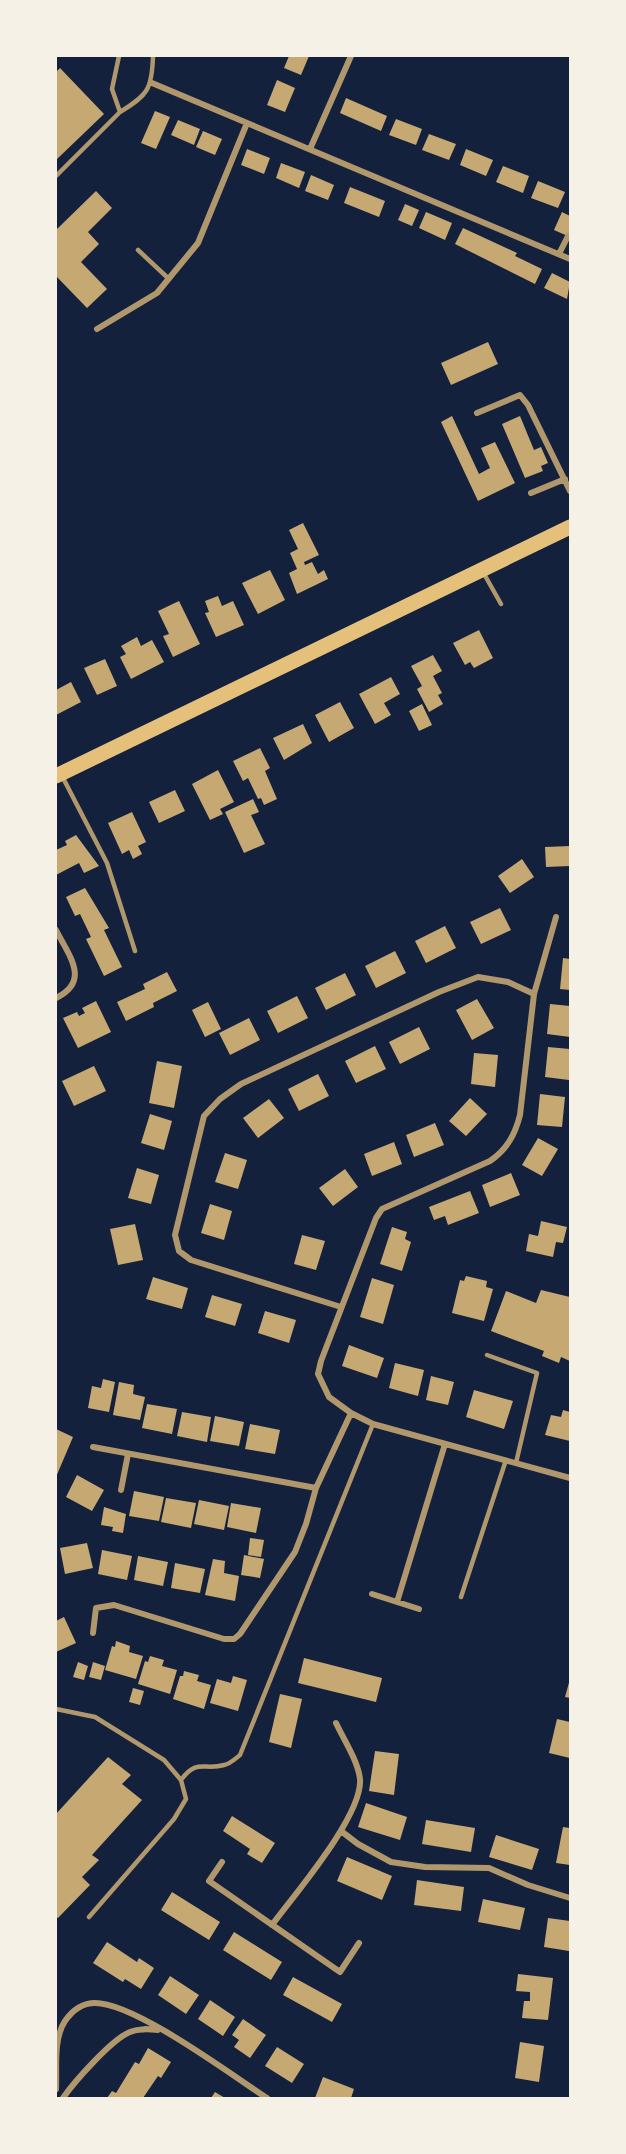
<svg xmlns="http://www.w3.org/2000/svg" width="626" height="2154" font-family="Figtree,sans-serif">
<rect width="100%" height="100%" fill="#14213d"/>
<path fill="#c6a872" d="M289,56H309L301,75L284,68Z
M60,68L104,114L56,160V72Z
M277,80L295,88L285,112L267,105Z
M346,98L387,116L381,131L340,113Z
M155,111L170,117L156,149L141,143Z
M396,119L422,129L416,145L389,135Z
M178,120L200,129L194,145L171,135Z
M203,131L222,139L215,155L196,147Z
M429,134L456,144L449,160L422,150Z
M247,149L270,158L264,174L241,165Z
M466,149L493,160L486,176L460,165Z
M281,163L305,172L299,188L276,178Z
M503,166L529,176L523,193L496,182Z
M311,175L334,185L328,200L305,191Z
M538,181L565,192L558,208L531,198Z
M350,187L385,201L379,217L344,203Z
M96,191L112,208L88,232L99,244L81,262L107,289L87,308L56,276V230Z
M405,204L419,210L412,226L398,220Z
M426,212L452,223L445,240L419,228Z
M562,212L570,216V237L554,230Z
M463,228L517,253L515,256L542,269L535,284L455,244Z
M552,273L570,282L567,299L544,288Z
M488,342L498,364L451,385L441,363Z
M452,416L479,474L490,468L481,448L495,442L515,483L478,501L441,422Z
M520,416L534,450L541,447L548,463L541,466L543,471L525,478L502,424Z
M303,523L319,555L304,562L305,565L312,562L318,574L324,570L328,579L297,594L289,573L297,569L290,553L298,549L289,530Z
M270,570L285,600L258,614L242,583Z
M218,596L222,606L233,601L244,625L216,637L205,613L209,612L205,601Z
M179,601L200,644L173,657L163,636L169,634L158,611Z
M479,630L493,658L474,668L470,662L465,665L453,643Z
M137,637L141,646L152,640L164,662L131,679L120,657L126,654L121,646Z
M433,655L442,671L433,676L442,693L438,695L443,704L429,712L417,689L422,686L411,666Z
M105,659L117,686L97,695L84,668Z
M391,677L400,694L384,703L391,715L375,724L359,694Z
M71,682L81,702L56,715V690Z
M340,702L354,728L329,742L315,715Z
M422,704L432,725L419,731L409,711Z
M303,724L312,743L284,760L273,738Z
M260,748L270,768L265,771L277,799L264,805L261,798L258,799L248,778L243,781L233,761Z
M218,770L234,802L220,809L223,814L210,820L192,784Z
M175,790L185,811L159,823L149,802Z
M253,799L259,812L251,815L265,844L244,853L225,812Z
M132,812L146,842L138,846L142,854L133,859L129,850L122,854L108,823Z
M76,835L99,866L84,873L79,863L56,875V850L67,845L65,841Z
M570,846V866L546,867L545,847Z
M522,859L534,877L510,893L498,876Z
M85,888L109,928L104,930L122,967L104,976L86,939L91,937L80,914L75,916L66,897Z
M500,908L511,930L481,944L470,922Z
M445,926L456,948L426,963L415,941Z
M395,951L406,973L376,988L365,966Z
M563,958L570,959V990L560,989Z
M167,972L177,991L153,1003L154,1007L126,1021L117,1002L145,989L143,984Z
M345,973L356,995L326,1010L315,988Z
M297,996L308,1018L278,1033L267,1011Z
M477,999L494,1028L472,1040L456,1010Z
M96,1001L111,1032L78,1048L63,1018L77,1012L79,1016L85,1013L82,1008Z
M208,1002L221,1029L205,1037L192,1010Z
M550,1004L570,1006V1037L547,1034Z
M249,1018L260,1040L230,1055L219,1033Z
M419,1027L430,1049L400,1064L389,1042Z
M375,1046L386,1069L356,1083L345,1061Z
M548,1047L570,1049L569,1080L545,1077Z
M474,1053L498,1055L495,1087L471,1084Z
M157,1061L182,1066L174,1108L149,1103Z
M94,1066L106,1091L74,1106L62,1081Z
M318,1074L329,1096L299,1111L288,1089Z
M540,1094L565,1097L562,1127L537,1125Z
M470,1098L487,1114L466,1136L449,1121Z
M269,1099L284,1118L258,1138L243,1118Z
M150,1114L172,1121L164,1150L141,1143Z
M435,1123L444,1145L414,1157L406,1135Z
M538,1138L558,1149L542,1176L522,1165Z
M394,1142L402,1164L372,1176L364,1154Z
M225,1153L247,1160L238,1189L215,1182Z
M137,1168L159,1175L151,1204L128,1198Z
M345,1169L358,1187L333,1206L319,1188Z
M511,1173L520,1195L490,1207L482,1185Z
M470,1191L479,1213L448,1225L445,1216L434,1220L429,1207Z
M210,1204L232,1211L224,1240L201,1233Z
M541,1221L567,1227L563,1243L556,1242L553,1257L526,1251L529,1234L538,1236Z
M135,1224L143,1260L118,1265L110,1229Z
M392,1227L407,1232L405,1239L411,1242L402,1271L380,1264Z
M302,1235L325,1241L316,1270L294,1264Z
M466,1276L487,1281L486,1287L493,1289L484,1321L452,1313L460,1280L464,1281Z
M153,1277L188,1288L182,1309L146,1299Z
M372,1278L394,1285L383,1324L360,1317Z
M541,1290L570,1297V1361L561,1357L559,1363L542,1356L544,1351L491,1331L506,1291L536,1303Z
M212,1295L242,1304L235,1326L205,1317Z
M265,1311L296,1320L289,1343L258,1333Z
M349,1345L384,1358L377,1378L342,1366Z
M395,1363L424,1370L418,1396L389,1388Z
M431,1376L454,1382L448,1405L426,1400Z
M103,1379L115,1382L109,1412L88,1408L92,1386L101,1388Z
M119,1382L134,1385L133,1394L145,1397L140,1420L113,1415Z
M474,1390L513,1401L504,1429L466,1417Z
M147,1404L177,1409L172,1434L142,1428Z
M563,1410L570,1412V1441L545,1435L551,1415L561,1417Z
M182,1412L211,1417L207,1442L177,1436Z
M215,1416L244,1422L239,1446L210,1441Z
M250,1424L280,1430L275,1454L245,1449Z
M56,1429L73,1437L56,1477Z
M77,1475L104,1490L92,1511L66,1497Z
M134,1491L164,1497L159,1521L129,1516Z
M166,1498L196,1503L191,1528L161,1522Z
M199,1500L229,1506L224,1530L194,1524Z
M231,1503L261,1508L256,1533L227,1527Z
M104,1507L126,1514L123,1533L112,1531L113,1527L101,1525Z
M250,1538L264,1540L261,1557L248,1555Z
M87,1543L93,1568L65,1574L60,1548Z
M102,1550L132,1556L127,1580L98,1574Z
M244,1555L264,1559L260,1578L241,1575Z
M138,1556L168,1562L163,1586L134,1580Z
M213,1559L225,1561L224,1573L239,1576L235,1601L205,1595Z
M175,1563L205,1569L200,1593L171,1588Z
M64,1617L76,1643L56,1652V1621Z
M116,1641L130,1646L129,1652L143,1656L136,1679L105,1670L112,1646L115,1647Z
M150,1656L164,1660L162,1666L177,1670L170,1694L138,1684L145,1661L148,1662Z
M304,1658L382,1678L376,1702L298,1683Z
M78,1662L88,1666L84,1680L73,1677Z
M93,1662L105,1666L101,1680L89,1677Z
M184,1671L199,1675L197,1681L211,1685L204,1709L173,1699L180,1676H183Z
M233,1676L247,1680L238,1711L210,1703L217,1679L231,1683Z
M570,1679V1698L565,1697Z
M133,1688L144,1691L140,1705L129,1702Z
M280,1694L302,1699L291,1748L269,1742Z
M557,1719L570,1722V1758L549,1753Z
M375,1751L399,1754L394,1795L369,1791Z
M108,1757L131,1775L122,1784L142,1800L92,1855L99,1860L82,1877L90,1885L58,1918L56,1917V1814Z
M366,1803L407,1817L400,1840L358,1827Z
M232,1816L275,1843L262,1863L247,1854L250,1849L223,1831Z
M426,1820L475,1828L471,1852L422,1844Z
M563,1827L570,1828V1865L556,1863Z
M496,1835L539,1849L532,1870L489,1857Z
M347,1857L392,1876L382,1900L337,1881Z
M417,1880L464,1887L461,1911L414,1905Z
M172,1892L220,1922L209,1940L161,1910Z
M483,1899L525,1908L520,1930L478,1922Z
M548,1918L570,1921L569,1951L544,1947Z
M234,1932L282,1962L271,1980L223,1950Z
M107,1942L137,1962L139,1958L154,1968L141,1989L125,1979L123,1982L93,1963Z
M518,1974L553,1978L548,2020L522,2018L524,2001H530V1992L516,1991Z
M170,1976L199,1995L186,2014L158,1995Z
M293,1977L342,2004L332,2022L283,1995Z
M210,2000L235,2017L223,2036L198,2019Z
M243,2019L266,2035L250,2058L234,2047L239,2040L232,2035Z
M520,2042L544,2046L539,2082L515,2078Z
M277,2047L304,2064L292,2083L265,2066Z
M148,2048L171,2062L161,2078L158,2076L143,2098H107L112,2091L116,2093L135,2062L139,2064Z
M323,2077L354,2089L351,2098H315Z
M215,2092L225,2098H211Z"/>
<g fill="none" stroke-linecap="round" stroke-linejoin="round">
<path stroke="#b1986c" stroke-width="4.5" d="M120,112C148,95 152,89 153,56
M56,176L120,112L112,89L119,56
M138,250L169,279
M483,572L501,604
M62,776L107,863L135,951
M487,1355L537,1373L516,1463
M461,1597L506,1460
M56,1709L95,1717L164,1760L181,1780L186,1799L174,1819L89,1917
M181,1780C197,1758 204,1771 224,1765C230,1764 235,1759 240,1755L373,1424"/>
<path stroke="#b1986c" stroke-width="6" d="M152,83L570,259
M310,149L351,56
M559,254L568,236
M97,329L157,293L198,243L247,123
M477,413L520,395L528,405L570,491
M531,493L565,479
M556,917L534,994L520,1115C515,1135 507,1149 490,1161L382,1209L376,1218L321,1361L318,1374L329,1397L351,1413L373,1424L570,1478
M56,930C69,956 91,981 56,998
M341,1307L191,1260L179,1251L175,1235L204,1116L220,1099L241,1084L439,992L478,977L508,982L534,994
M93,1447L316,1488
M121,1490L128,1454
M372,1594L419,1609
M397,1602L445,1444
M93,1633L96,1608L114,1605L224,1639H234L240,1634L295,1552L306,1524L316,1488L351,1413
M341,1831L358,1844L391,1862L425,1867L489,1868L528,1885L570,1898
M222,1862L209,1881L340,1972L359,1943
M272,1925C295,1894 363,1815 360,1779C358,1761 344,1740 336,1723
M56,2089C57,2069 53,2039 65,2021C72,2011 81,2003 95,2003C135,2003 230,2074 267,2098
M63,2098C74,2082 112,2039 130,2032C139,2028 149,2029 158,2030"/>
<path stroke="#e5c07b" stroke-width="15" d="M56,776L570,527"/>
</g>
<rect width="626" height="2154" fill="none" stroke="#f6f1e7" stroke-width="114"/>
</svg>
